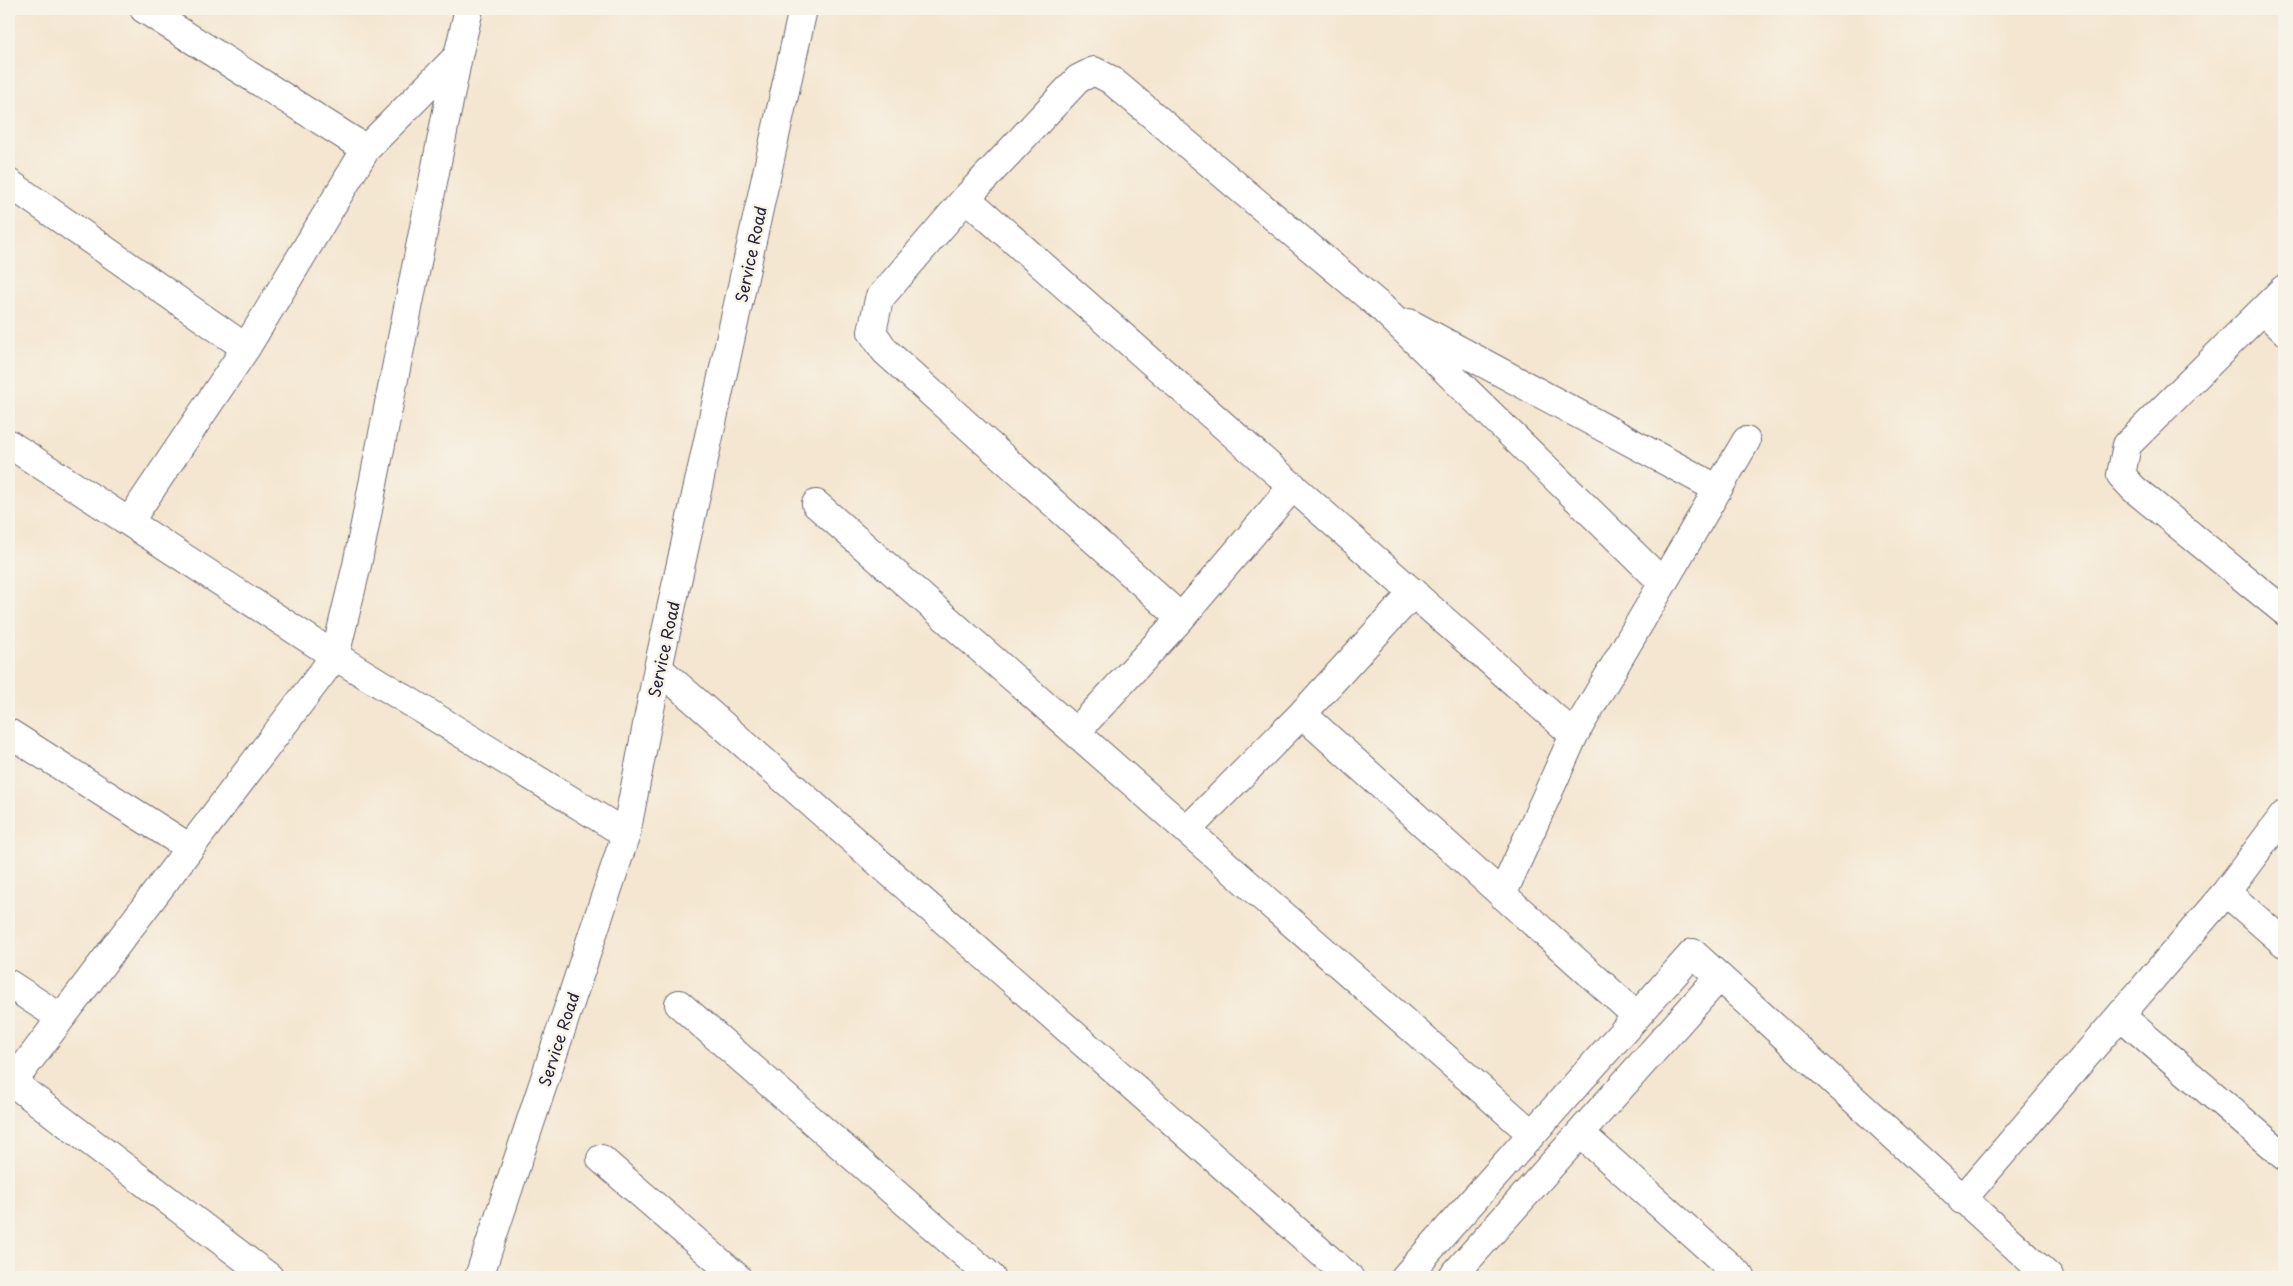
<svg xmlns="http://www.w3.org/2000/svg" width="2293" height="1286" font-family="'Playpen Sans',sans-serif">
<rect width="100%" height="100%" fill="#f7f3e8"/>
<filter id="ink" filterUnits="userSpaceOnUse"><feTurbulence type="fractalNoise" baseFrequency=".02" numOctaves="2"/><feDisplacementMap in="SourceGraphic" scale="10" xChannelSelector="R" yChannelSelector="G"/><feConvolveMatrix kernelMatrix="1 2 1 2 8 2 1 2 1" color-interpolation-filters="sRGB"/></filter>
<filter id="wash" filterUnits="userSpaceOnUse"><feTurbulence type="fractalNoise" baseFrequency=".0096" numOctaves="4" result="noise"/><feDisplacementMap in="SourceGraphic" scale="20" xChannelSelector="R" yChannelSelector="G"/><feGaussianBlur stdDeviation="1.12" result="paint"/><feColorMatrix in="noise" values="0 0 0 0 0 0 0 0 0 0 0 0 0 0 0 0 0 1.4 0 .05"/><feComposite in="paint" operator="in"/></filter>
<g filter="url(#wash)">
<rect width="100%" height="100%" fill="#f4e6d0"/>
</g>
<g filter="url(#ink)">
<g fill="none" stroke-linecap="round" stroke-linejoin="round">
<defs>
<path id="minor" d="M144,9L366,149
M9,183L246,348
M966,198L1574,735
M2284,289L2127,445L2121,475L2134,489L2284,611
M2264,311L2284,330
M1409,323L1718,489
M9,444L335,656L626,834
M816,504L1532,1134
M129,522L246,348L366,149L458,56
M1181,618L885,351L872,332L879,299L966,198L1078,79L1094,71L1111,80L1382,308L1663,583
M658,668L1349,1277
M1302,714L1637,1016
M1076,732L1181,618L1293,486
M9,733L190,848
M1187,830L1302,714L1414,592
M2226,892L2284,943
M1502,895L1574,735L1746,441
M9,984L61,1018
M679,1004L991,1277
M2121,1016L2284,1156
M12,1082L269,1277
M9,1087L335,656L357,565L458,56L469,9
M1580,1133L1741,1277
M601,1159L737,1277
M1962,1200L2226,892L2284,815
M1405,1277L1693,953L2049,1277
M1452,1277L1719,977"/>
<path id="tertiary" d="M479,1277L626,834L658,668L803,9"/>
</defs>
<use href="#minor" stroke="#6c676f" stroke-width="30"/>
<use href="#tertiary" stroke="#6c676f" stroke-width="30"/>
<use href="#minor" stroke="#fff" stroke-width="28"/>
<use href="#tertiary" stroke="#fff" stroke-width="28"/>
</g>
</g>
<g text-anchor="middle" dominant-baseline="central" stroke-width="5" stroke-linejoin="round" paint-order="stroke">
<g font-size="16" fill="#22223b" stroke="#f7f3e8">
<text transform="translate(750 254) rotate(-78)">Service Road</text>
<text transform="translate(663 649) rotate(-78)">Service Road</text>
<text transform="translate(558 1039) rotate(-72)">Service Road</text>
</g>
</g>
<rect width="2293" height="1286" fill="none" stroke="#f7f3e8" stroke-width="30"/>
</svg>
